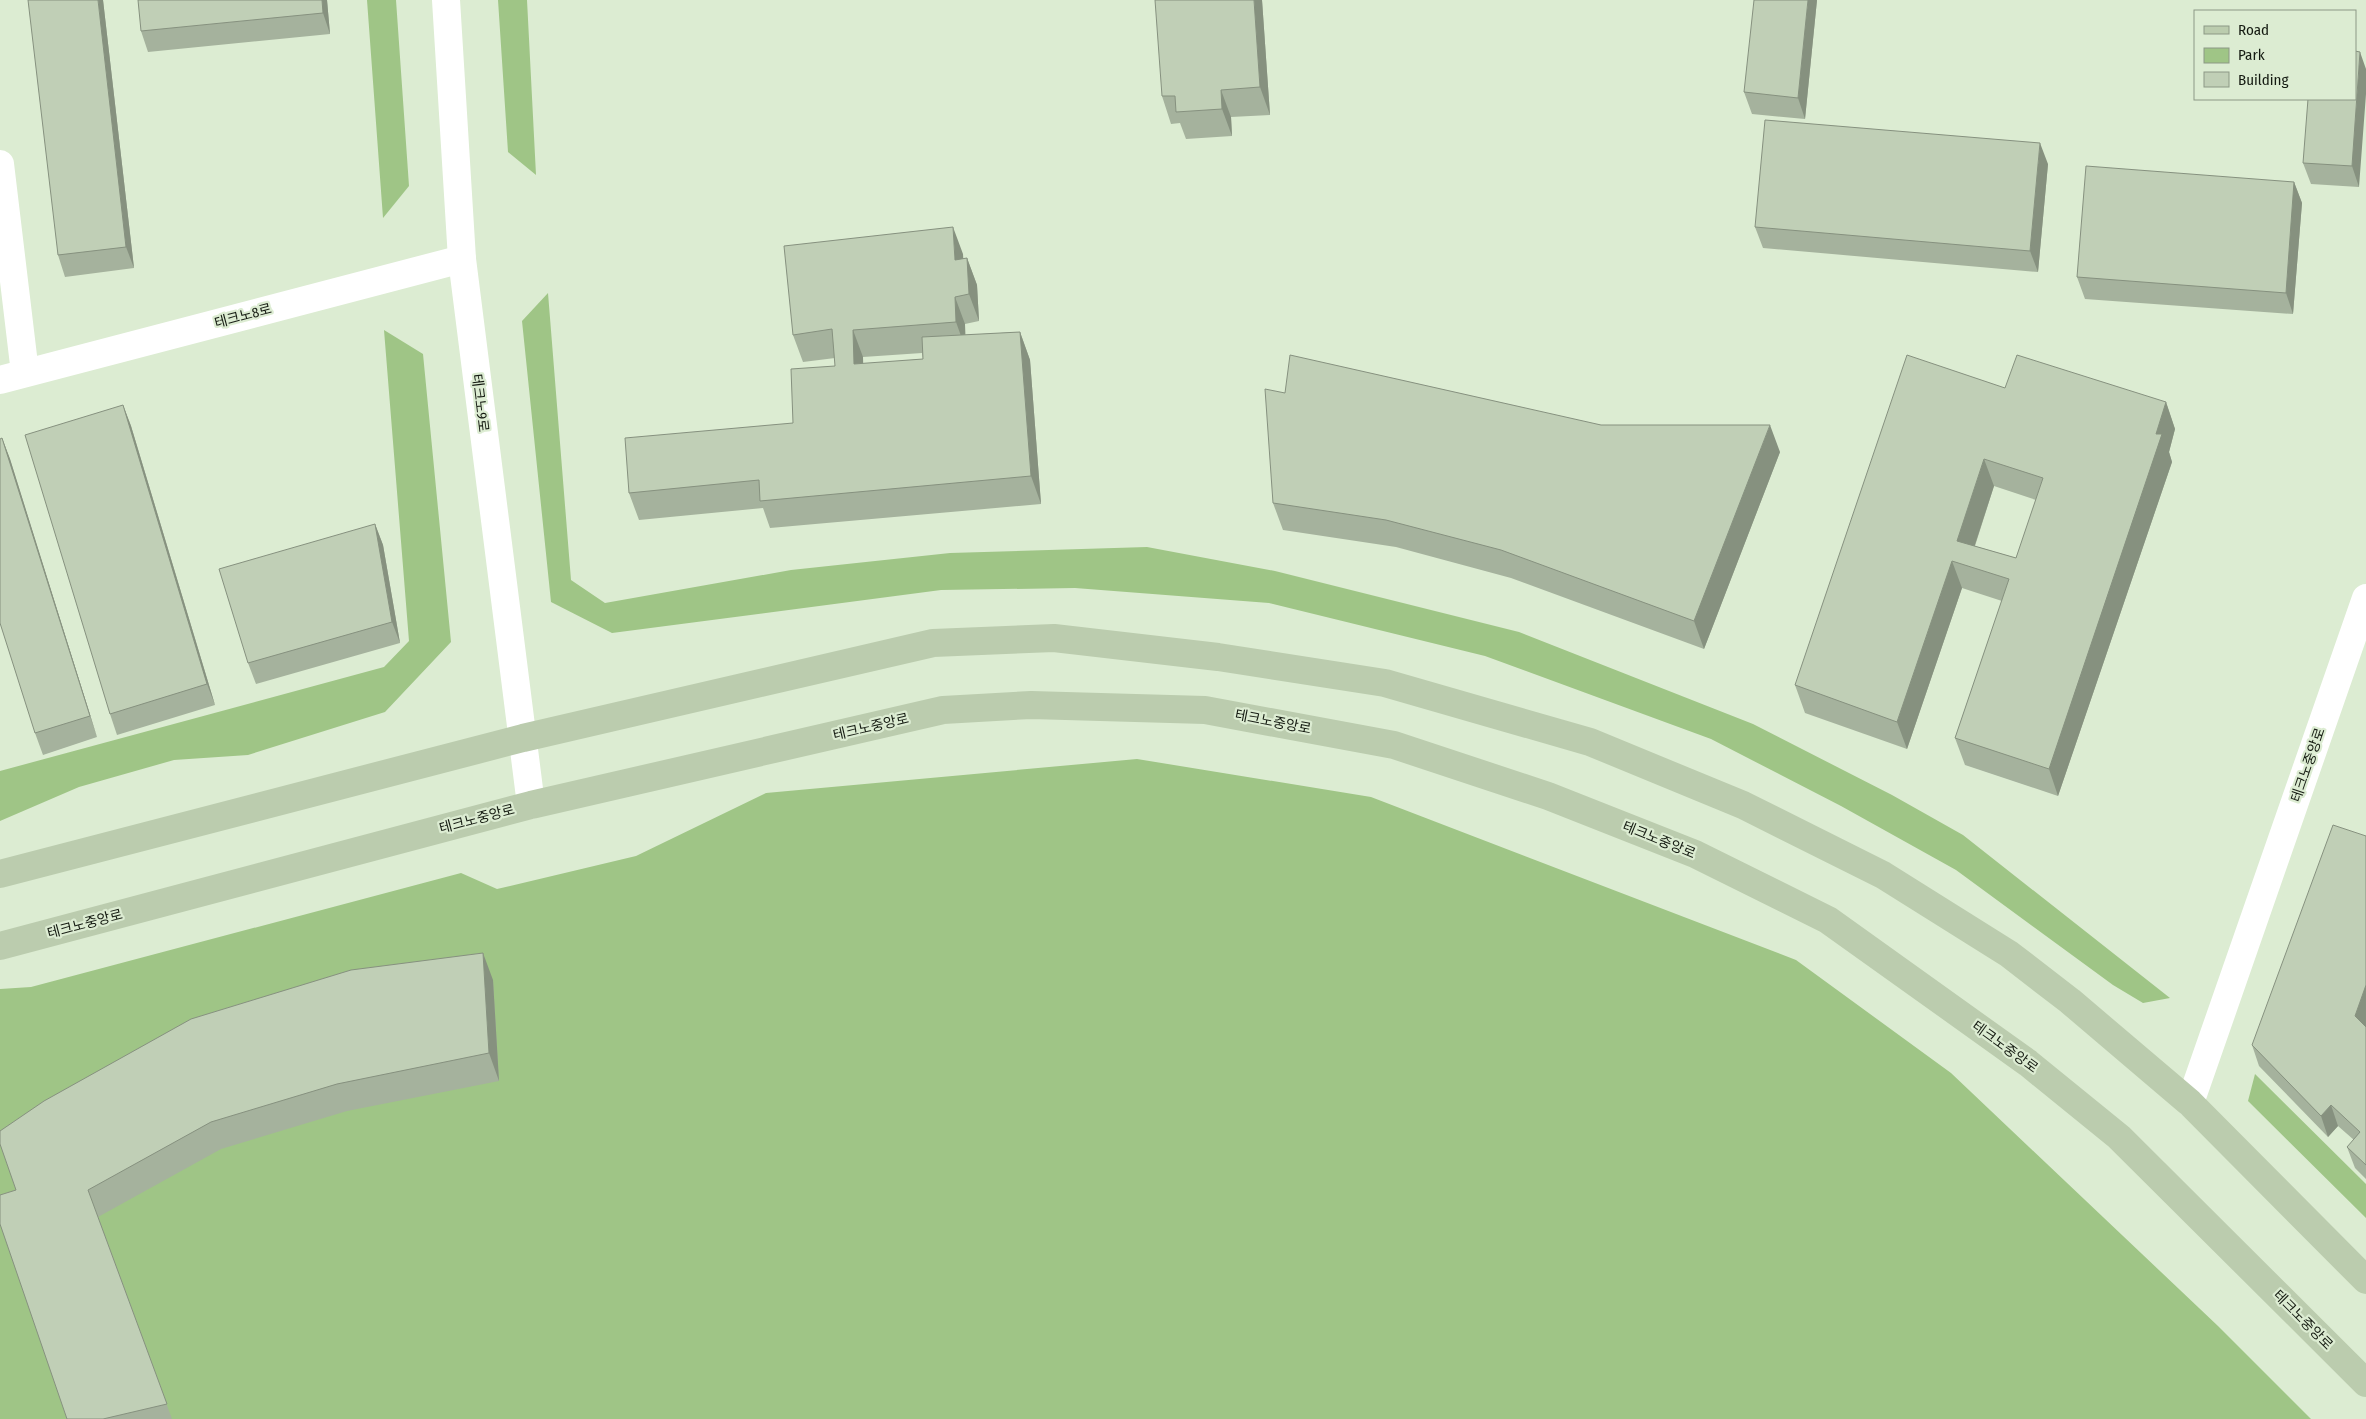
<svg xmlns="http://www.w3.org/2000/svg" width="2366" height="1419" font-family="'Fira Sans Condensed','Noto Sans KR',sans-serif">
<rect width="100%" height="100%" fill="#dcecd2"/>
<path fill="#9fc586" d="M367,0H396L409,186L383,218Z
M498,0H527L536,175L508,152Z
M548,293L571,580L605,603L791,570L950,553L1147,547L1275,571L1519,632L1753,724L1892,795L1963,835L2170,998L2143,1003L2113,985L1956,870L1841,806L1711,739L1485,656L1269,603L1075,588L941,590L612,633L551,602L522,321Z
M384,330L423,354L451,642L385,712L248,755L174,760L79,787L0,821V771L384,667L409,641Z
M1137,759L1371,797L1796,960L1951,1073L2218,1326L2311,1419H0V989L31,987L461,873L497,889L636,856L766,793Z
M2255,1074L2366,1184V1218L2248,1101Z"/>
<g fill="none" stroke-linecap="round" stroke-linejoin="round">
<path stroke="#fff" stroke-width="28" d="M0,164L25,373
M0,380L462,259
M2190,1103L2366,598"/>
<path stroke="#fff" stroke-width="28" d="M446,0L462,259L531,805"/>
<path stroke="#bbccae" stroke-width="28" d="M0,874L523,738L933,643L1054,638L1218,657L1385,683L1590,742L1743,805L1883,875L2009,954L2070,1001L2190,1103L2366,1280
M0,946L531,805L943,710L1031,705L1205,710L1394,745L1548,796L1695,854L1828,920L2028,1063L2119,1137L2366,1383"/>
</g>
<path fill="#a5b29d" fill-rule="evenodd" d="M103,0L134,268L65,277L58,255Z
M327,0L330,34L148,52L141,31Z
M1262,0L1270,115L1231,117L1232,136L1186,139L1180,123L1171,124L1162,96Z
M1817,0L1805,119L1752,114L1744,92Z
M2355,99L2359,187L2311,184L2303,163Z
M2048,164L2038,272L1763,248L1755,227Z
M2294,182L2302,203L2293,314L2085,299L2077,277Z
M963,254V259L967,258L977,285L979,321L965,324V335L1020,332L1030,360L1041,504L770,528L763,508L639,520L629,493L793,423L835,366V358L803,362L793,335ZM922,353L923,359L863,364V357Z
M2005,388L2166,402L2175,429L2169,452L2172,462L2058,796L1965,765L1955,738L2002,601L1962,588L1907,749L1805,713L1795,685ZM1994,486L2036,500L2016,558L1975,546Z
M1285,393L1601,425L1780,452L1704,649L1511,578L1396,547L1283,530L1273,503Z
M123,405L131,426L215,705L117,735L110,714Z
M2,438L10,459L97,737L43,755L35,733Z
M375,524L383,545L400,643L256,684L248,663Z
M2366,836V1179L2355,1168L2347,1147L2354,1140L2338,1126L2328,1137L2259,1066L2252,1045Z
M493,980L499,1081L347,1111L221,1149L98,1217L172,1419H67L16,1190Z"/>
<path fill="#86917f" d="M98,0H103L134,268L126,247Z
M322,0H327L330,34L323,13Z
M1254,0H1262L1270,115L1260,87Z
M1808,0H1817L1805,119L1798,98Z
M2360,52L2366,69V94L2359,187L2352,166Z
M1221,90L1231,117L1232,136L1222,109Z
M2040,143L2048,164L2038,272L2030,251Z
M2294,182L2302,203L2293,314L2286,293Z
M953,227L963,254L965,288L955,260Z
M967,258L977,285L979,321L969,294Z
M955,297L965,324L966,350L956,322Z
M853,330L863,357L864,392L854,364Z
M1020,332L1030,360L1041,504L1031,476Z
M2166,402L2175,429L2169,452L2172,462L2058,796L2049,769L2156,434Z
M123,405L131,426L215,705L207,684Z
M1770,425L1780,452L1704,649L1694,621Z
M2,438L10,459L97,737L90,716Z
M1984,459L1994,486L1968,566L1957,541Z
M375,524L383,545L400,643L392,622Z
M1952,561L1962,588L1907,749L1897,722Z
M483,953L493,980L499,1081L489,1053Z
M2366,985V1028L2355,1016Z
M2331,1105L2338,1126L2328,1137L2321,1116Z"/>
<path fill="#c0cfb6" stroke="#86917f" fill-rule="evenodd" d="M28,0H98L126,247L58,255Z
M138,0H322L323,13L141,31Z
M1155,0H1254L1260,87L1221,90L1222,109L1176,112L1175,96H1162Z
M1754,0H1808L1798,98L1744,92Z
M2355,51L2360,52L2352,166L2303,163L2308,99H2355Z
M1765,120L2040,143L2030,251L1755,227Z
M2086,166L2294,182L2286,293L2077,277Z
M953,227L955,260L967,258L969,294L955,297L956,322L853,330L854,364L923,359L922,337L1020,332L1031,476L760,501L759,480L629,493L625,438L793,423L791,369L835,366L832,329L793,335L784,246Z
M1290,355L1601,425H1770L1694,621L1501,550L1386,520L1273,503L1265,389L1285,393Z
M1907,355L2005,388L2017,355L2166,402L2156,434H2162L2049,769L1955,738L2009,579L1952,561L1897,722L1795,685ZM1984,459L2043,478L2016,558L1957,541Z
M123,405L207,684L110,714L25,435Z
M2,438L90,716L35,733L0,623V439Z
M375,524L392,622L248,663L219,569Z
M2333,825L2366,836V985L2355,1016L2366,1027V1165L2347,1147L2360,1132L2331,1105L2321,1116L2252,1045Z
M483,953L489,1053L337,1084L211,1122L88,1190L167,1404L103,1419H67L0,1224V1195L16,1190L0,1144V1131L44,1101L191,1019L351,970Z"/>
<g text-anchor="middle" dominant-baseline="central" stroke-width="4.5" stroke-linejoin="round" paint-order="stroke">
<g font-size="14" fill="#141a11" stroke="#dcecd2">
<text transform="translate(243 316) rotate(-15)">테크노8로</text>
<text transform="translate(480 403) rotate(83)">테크노9로</text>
<text transform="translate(1273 722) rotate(11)">테크노중앙로</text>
<text transform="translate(871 727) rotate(-13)">테크노중앙로</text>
<text transform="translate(2308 765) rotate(-71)">테크노중앙로</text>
<text transform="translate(477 819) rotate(-15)">테크노중앙로</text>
<text transform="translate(1659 840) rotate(22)">테크노중앙로</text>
<text transform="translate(85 924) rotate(-15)">테크노중앙로</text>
<text transform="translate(2005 1047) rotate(36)">테크노중앙로</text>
<text transform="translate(2303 1320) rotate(45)">테크노중앙로</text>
</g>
</g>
<rect x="2194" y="10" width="162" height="90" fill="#dcecd2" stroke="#8c9885"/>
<rect x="2204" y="26" width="25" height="8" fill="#bbccae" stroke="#8c9885"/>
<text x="2238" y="35" font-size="15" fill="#141a11">Road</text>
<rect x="2204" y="48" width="25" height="15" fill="#9fc586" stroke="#8c9885"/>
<text x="2238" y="60" font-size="15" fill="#141a11">Park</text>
<rect x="2204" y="72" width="25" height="15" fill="#c0cfb6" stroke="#8c9885"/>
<text x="2238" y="85" font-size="15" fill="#141a11">Building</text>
</svg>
